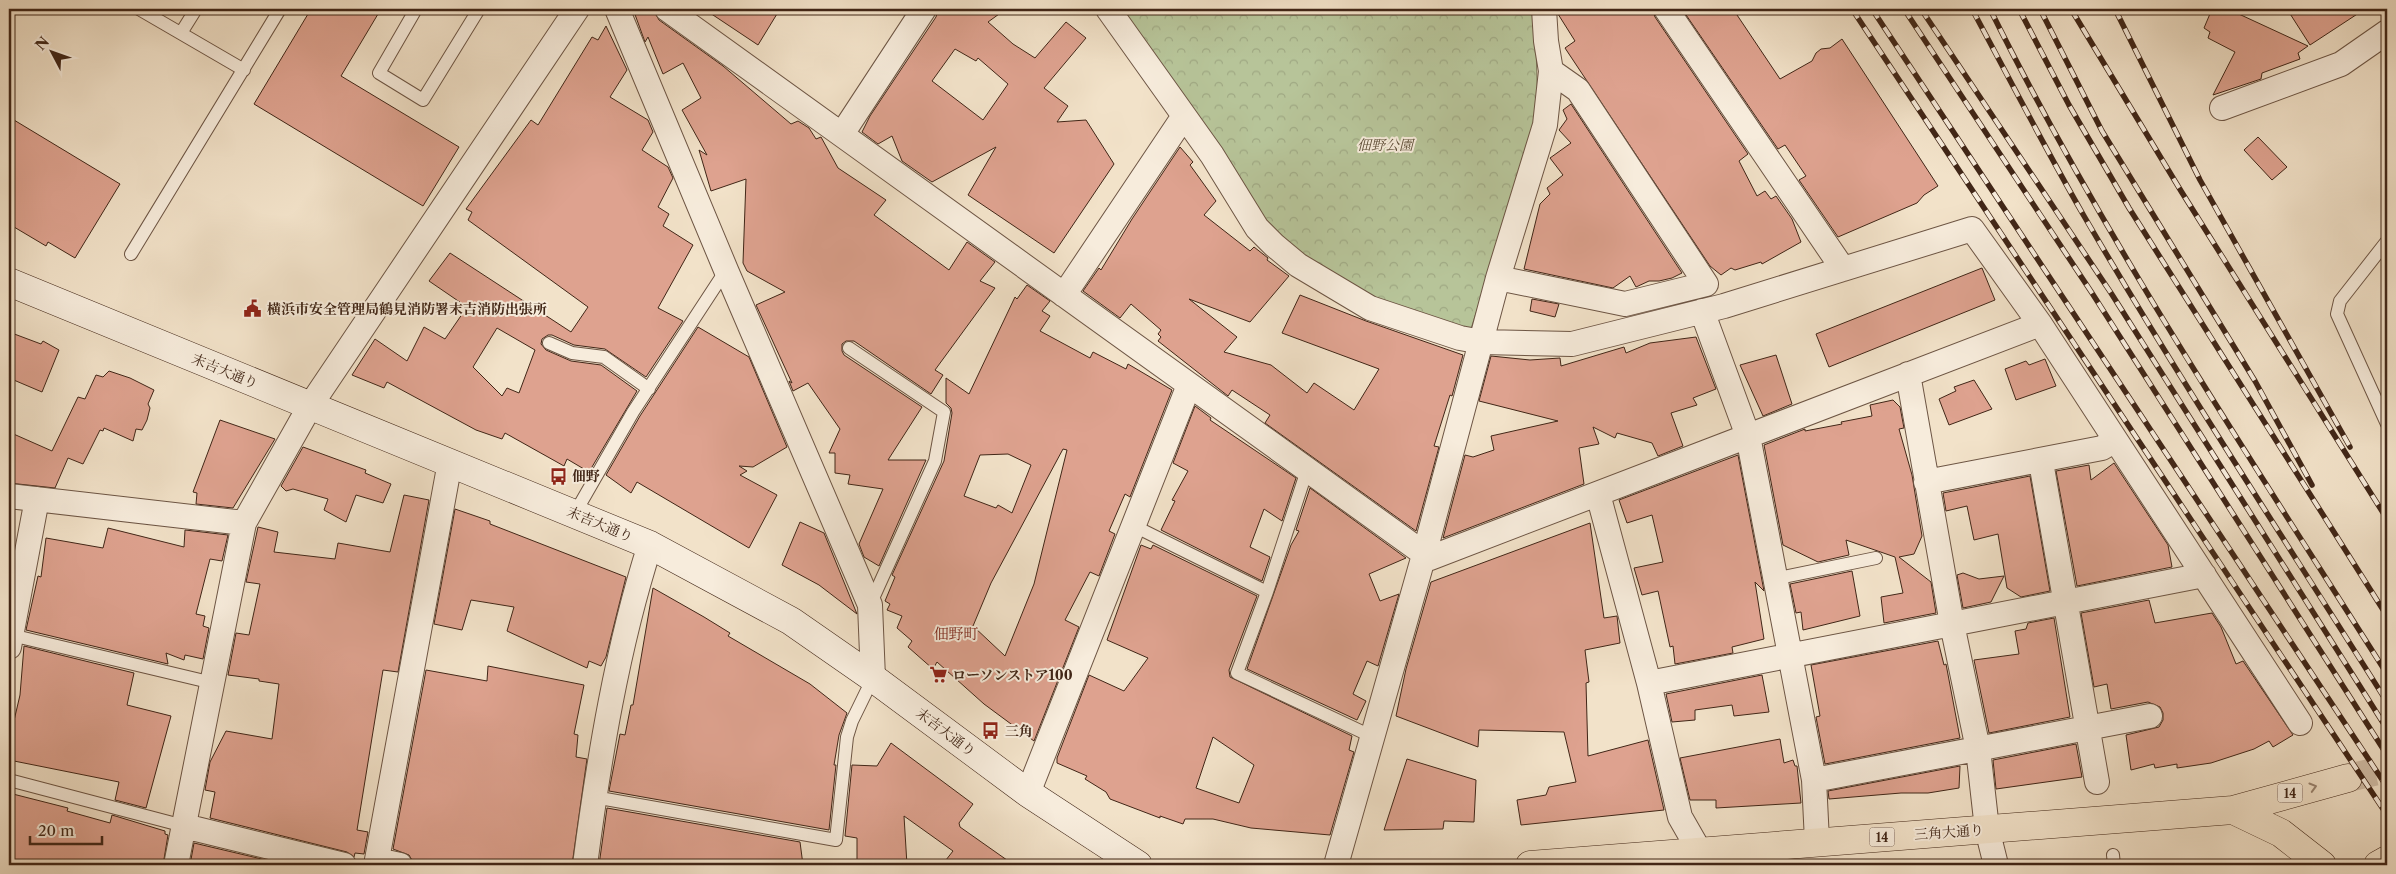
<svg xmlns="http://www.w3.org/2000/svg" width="2396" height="874" font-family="'Libre Caslon Text','Noto Serif JP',serif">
<defs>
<pattern id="park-crowns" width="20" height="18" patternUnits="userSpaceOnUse" patternTransform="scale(1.25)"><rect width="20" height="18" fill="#b7c499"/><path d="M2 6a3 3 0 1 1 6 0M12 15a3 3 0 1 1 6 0" fill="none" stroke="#9fa883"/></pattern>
</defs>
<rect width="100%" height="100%" fill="#f2e2c9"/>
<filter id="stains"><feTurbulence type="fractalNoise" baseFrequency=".004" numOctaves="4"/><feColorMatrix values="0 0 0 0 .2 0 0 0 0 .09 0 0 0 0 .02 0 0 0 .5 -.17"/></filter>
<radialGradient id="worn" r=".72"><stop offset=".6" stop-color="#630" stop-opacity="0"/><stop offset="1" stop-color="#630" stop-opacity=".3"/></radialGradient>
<path fill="url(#park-crowns)" stroke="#7c7558" d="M1114,9H1535L1538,116L1470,332L1374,297L1305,256L1259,218Z"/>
<path fill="#dea28f" stroke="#412617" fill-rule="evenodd" d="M311,9H381L341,76L459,147L423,206L254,104Z
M633,9H653L659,20L723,66L791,124L798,121L809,128L816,139L821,137L838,168L886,200L874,215L949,270L967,242L995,262L980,281L995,288L935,370L943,375L931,394L854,341H846L842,344V351L844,355L922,407L888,460H926L879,566L864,557L859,544L883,489L848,484L850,475L835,473V453H829L840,429L808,383L793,391L789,381L792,383L756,305L785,292L747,271L743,263L746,179L711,191L699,150L707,155L682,110L701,98L683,63L663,74L648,37L645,42Z
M704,9H780L758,45Z
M938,9H1006L988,22L1013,44L1035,58L1066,22L1086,38L1044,88L1068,106L1057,122L1086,120L1114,164L1054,253L968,195L996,147L932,182L902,161L892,136L878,144L862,132L870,116L936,17ZM955,49L976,61L978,58L1008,84L983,120L932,81Z
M1558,9H1652L1655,17L1748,154L1739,161L1757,196L1765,191L1771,199L1776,196L1792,219L1801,242L1762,264L1761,262L1735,270L1731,268L1721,275L1710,266L1565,48L1575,41L1558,14Z
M1682,9H1733L1780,79L1812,61L1816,53L1821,49L1830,48L1842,39L1938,186L1924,195L1917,203L1838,237L1799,180L1806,176L1785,145L1778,149Z
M2212,9H2228L2308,46L2298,53L2300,59L2262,73L2261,79L2213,95L2235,52L2208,38L2210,32L2204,28Z
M2287,9H2365L2310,45Z
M606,26L627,70L610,97L648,120L653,132L642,150L668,167L673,178L658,207L669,214L663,226L693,245L658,308L683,321L646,377L605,349L574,345L552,335H548L542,339L541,344L546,350L571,361L601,365L637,391L589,472L567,459L564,466L505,433L502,439L476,430L387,382L384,388L352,375L375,339L407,361L424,327L445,339L467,307L429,281L450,253L571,332L588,307L468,220L472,212L466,209L531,120L538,125L592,37L598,40ZM497,328L535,350L519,393L507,388L502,396L473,367Z
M1571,104L1682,273L1672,278L1659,281H1649L1636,287L1630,276L1613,288L1524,269L1540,204L1550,194L1547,188L1563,175L1550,158L1571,143L1559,130L1567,119L1563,110Z
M9,117L120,184L75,258L48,242L46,246L9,224Z
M2258,137L2287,167L2272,180L2244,150Z
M1180,147L1193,162L1190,165L1216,201L1204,215L1250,251L1254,247L1268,258L1267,260L1289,276L1250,322L1189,299L1237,337L1224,352L1271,365L1307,393L1314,383L1354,410L1379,369L1282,333L1300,295L1366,321L1463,355L1452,396L1450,395L1434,446L1439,447L1416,531L1265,423L1270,415L1232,390L1228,396L1158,341L1161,337L1158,334L1161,330L1131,304L1120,318L1083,291L1099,268L1101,270L1132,219Z
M1982,268L1995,300L1829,367L1816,334Z
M1027,285L1050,301L1042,311L1050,316L1040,331L1090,358L1093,352L1126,369L1128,364L1172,390L1130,497L1125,494L1109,531L1115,534L1099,576L1090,572L1065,620L1079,627L1034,741L984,704L937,662L933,669L908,647L912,641L897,628L902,616L887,610L890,604L885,601L895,577L892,575L944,461L952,413L951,408L946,403V378L969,394L1015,297L1017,299ZM1063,449L1067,450L1034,584L1005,656L973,626L991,583ZM1008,454L1031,465L1012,513L998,505L996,508L964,496L980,455Z
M1532,299L1559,304L1555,317L1530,311Z
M698,327L749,357L787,447L753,467L739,466L747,471L740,475L777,495L749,548L637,482L631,493L606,475L640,416Z
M9,332L41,344L43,341L59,350L42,392L9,378Z
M1696,337L1716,389L1693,398L1697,405L1671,413L1683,446L1658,456L1652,443L1617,433L1615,438L1593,427L1599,444L1579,448L1584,484L1443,538L1465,455L1473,457L1494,450L1491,436L1558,421L1479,401L1491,356L1530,360L1560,358L1561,366L1624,347L1626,353L1650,343Z
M1776,355L1792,404L1763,416L1740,365Z
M2045,359L2056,386L2016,400L2005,369L2026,361L2029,365Z
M109,371L130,378L154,390L148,404L150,408L147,420L142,430L136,429L133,441L104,428L103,431L100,430L83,464L68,458L55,488L9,483V432L52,451L78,397L85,399L96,375L103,377Z
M1974,380L1992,409L1949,425L1939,399L1956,391L1954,387Z
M1893,400L1900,407L1904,428L1899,429L1912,475L1922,536L1914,554L1899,557L1931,582L1936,613L1884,623L1881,597L1903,593L1895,557L1846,540L1849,555L1818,562L1783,545L1764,445L1805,429V431L1842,424L1841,422L1872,416L1870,405Z
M1195,406L1211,418L1210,420L1296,478L1282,521L1264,509L1250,547L1270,557L1262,581L1161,530L1175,501L1172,500L1188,471L1173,463Z
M220,420L275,439L233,508L196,504L197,493L193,492Z
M303,447L366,470L365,473L391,484L383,503L356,495L346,522L324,510L328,499L293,489L286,491L281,486Z
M1738,455L1764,591L1755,582L1764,639L1732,647L1733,653L1675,664L1673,646L1670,647L1658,591L1642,595L1634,568L1663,562L1652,515L1627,523L1619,500Z
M2114,463L2168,545L2172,567L2077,586L2056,471L2089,465L2091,480Z
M2030,476L2050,591L2021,597L2007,588L1998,534L1974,540L1967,506L1946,511L1943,493Z
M1310,488L1406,558L1369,574L1380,601L1399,594L1378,666L1367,661L1353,694L1366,701L1357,720L1247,669L1291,545L1299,531L1296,530Z
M404,495L429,500L398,672L383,670L357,830L368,832L364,854L355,853L354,857L347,852L210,818L215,792L205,790L210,762L226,731L272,739L279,684L259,681V679L228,675L236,633L249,635L260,584L246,582L258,527L278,532L274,552L335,559L338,543L390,552Z
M455,509L490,521V524L626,577L606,657L601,666L589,661L587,668L507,631L514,607L471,600L462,630L434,624Z
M800,522L824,533L857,614L819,585L782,565Z
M1590,523L1604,618L1617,616L1620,643L1585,650L1589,682L1586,683L1588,756L1648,740L1664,810L1521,825L1517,800L1546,795L1549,787L1576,782L1564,732L1479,730L1478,747L1396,716L1406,669L1431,582Z
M108,528L184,547L185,530L228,535L222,561L210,559L196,614L205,616L203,626L209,628L203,659L185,655L184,660L166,653L168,664L26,630L38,576L41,577L46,538L103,548Z
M1141,545L1151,549L1153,545L1257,596L1229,670L1230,677L1352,736L1349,750L1354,752L1330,835L1251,828L1213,819H1185L1183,824L1160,816V818L1110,799L1106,792L1085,779L1087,776L1057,763V758L1089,675L1124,691L1148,658L1107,640ZM1213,737L1254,765L1239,803L1196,788Z
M1852,571L1860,616L1803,630L1801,612L1796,613L1790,584Z
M1963,573L1979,579L2004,576L1991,602L1963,608L1957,575Z
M653,588L704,617L730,633L728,636L810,684L847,713L839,735L834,765H836L829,830L609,791L620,734L625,735L631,705H633Z
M2149,600L2155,623L2212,613L2221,627L2236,664L2243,661L2293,735L2273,747L2269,741L2254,749L2211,763L2177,768V764L2155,768L2154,764L2131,770L2126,735L2159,727L2163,720V713L2160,707L2148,702L2111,709L2107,684L2094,687L2081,613Z
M2054,618L2070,717L1989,733L1974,660L2019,654L2015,631L2026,629L2028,623Z
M1938,641L1944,665L1946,664L1960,738L1825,764L1816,717L1820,716L1811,665Z
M24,646L134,673L127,705L171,716L146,808L115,800L119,782L9,760V742L20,695Z
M488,666L584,685L574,734L578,735L576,757L587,759L572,865H443L420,860V863L413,862L409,855L393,849L426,670L487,681Z
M1762,675L1769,712L1734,716L1732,705L1695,710V720L1672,722L1666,694Z
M1780,739L1784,763L1793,760L1795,766H1797L1801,803L1716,808V800H1690L1680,758Z
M891,743L973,804L959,823L960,827L1014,865H942L953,851L904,816L907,865H857V838L845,836L852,765L877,766Z
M2076,744L2082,777L1996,789L1993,760Z
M1407,759L1476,780L1474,822L1444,821L1443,829L1384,830Z
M1960,766L1959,788L1928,793H1901L1829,799L1828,791Z
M9,793L68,808L67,811L110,823L112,815L165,831V834L168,835L163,865H9Z
M607,808L800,842L803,865H599Z
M194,843L287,865H190Z"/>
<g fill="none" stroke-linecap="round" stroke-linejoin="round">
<path stroke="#cfbca5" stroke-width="28" stroke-dasharray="28 14" stroke-linecap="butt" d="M2348,778L2387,769"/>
<defs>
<path id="lane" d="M139,9L244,70
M416,9L379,73L423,100L479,9
M181,33L196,9
M2387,241L2340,301L2337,314L2387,424
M131,254L280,9
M549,343L572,353L604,357L649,389
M849,348L944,412L935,461L870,605
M575,513L633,412L726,270
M1134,526L1267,592L1237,673L1373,737
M1774,579L1876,558
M1267,592L1307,470
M11,635L213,683
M9,780L184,826
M594,797L836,840L847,737L852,721L873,678
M2113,855L2114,865"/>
<path id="street" d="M617,9L726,270L870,605L873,678
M667,9L1430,558L2040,324
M1108,9L1212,155L1257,228L1274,245L1298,265L1370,308L1460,338L1482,342L1572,344L1724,306L1972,229L2040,324L2300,723
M1666,9L1843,269
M2222,108L2341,64L2387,32
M842,134L924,9
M1498,278L1625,304L1706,284L1578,90L1551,71
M1064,295L1184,116
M1702,311L1748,436L1814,780L1817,841
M1908,374L1952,624L1978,749L1987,829L1996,865
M2041,462L2097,782
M1926,482L2102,448L2115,440
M1598,494L1649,683L1680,817L1700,852L1713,865
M9,496L244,523
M9,647L37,499
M1649,683L2204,575
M1814,780L2150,716
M1028,793L1189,385
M184,826L344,865
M377,860L400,865
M176,865L244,523L310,406L577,9
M376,865L450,462
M585,865C599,758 617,648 650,545
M1336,865L1424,555L1498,278L1545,125L1551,71L1546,41L1544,9"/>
<path id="secondary" d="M9,282L650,545L791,621L873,678L1028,793L1138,865"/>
<path id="primary" d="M2233,810L2348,778
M1530,865L2233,810L2281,833L2322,865
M2378,865L2387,860"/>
</defs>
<use href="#lane" stroke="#6d5544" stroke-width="14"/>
<use href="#street" stroke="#6d5544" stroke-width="26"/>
<use href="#secondary" stroke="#412617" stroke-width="29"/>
<use href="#primary" stroke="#412617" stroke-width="29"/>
<use href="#lane" stroke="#f7ecdc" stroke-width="12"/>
<use href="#street" stroke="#f7ecdc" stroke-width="24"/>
<use href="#secondary" stroke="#f7ecdc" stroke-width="28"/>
<use href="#primary" stroke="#f2e2c9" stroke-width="28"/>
<defs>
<path id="rail" d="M1852,9L2387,815
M1872,9L2387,787
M1904,9L2092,293L2387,755
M1921,9L2111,293L2387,729
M1972,9C2009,78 2045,148 2084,216C2180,381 2285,540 2387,702
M1990,9C2105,241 2249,456 2387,674
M2019,9L2069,105L2129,208L2387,616
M2040,9L2102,131L2255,381L2312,485
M2071,9L2181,191L2387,519
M2115,9L2200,180L2350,447"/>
</defs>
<use href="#rail" stroke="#412617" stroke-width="5.5"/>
<use href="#rail" stroke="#f7ecdc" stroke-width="4" stroke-dasharray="11" stroke-linecap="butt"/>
</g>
<defs><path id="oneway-chevron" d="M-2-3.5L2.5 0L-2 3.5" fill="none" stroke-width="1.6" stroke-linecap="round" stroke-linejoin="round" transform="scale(1.25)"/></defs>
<use stroke="#9a8470" href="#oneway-chevron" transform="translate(2313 787) rotate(-16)"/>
<defs>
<symbol id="civic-bare" viewBox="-9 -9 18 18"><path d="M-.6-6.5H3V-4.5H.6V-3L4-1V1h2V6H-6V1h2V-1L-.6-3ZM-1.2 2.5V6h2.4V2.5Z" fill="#8f2418" stroke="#f7ecdc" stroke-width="2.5" paint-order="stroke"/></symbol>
<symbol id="bus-bare" viewBox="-9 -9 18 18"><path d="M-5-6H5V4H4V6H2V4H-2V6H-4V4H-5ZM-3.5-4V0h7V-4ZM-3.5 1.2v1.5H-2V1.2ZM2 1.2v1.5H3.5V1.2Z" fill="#8f2418" stroke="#f7ecdc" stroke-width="2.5" paint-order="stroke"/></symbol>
<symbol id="supermarket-bare" viewBox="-9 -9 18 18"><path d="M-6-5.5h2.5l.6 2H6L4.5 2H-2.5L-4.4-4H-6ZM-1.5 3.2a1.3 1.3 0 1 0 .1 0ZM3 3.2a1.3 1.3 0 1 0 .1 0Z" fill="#8f2418" stroke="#f7ecdc" stroke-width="2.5" paint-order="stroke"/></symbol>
</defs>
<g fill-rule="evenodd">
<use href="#civic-bare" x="240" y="296" width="25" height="25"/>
<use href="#bus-bare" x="546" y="464" width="25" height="25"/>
<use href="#supermarket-bare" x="926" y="662" width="25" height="25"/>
<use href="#bus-bare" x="978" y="718" width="25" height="25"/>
</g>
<g text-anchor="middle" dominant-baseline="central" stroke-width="4" stroke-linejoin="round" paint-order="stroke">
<g fill="#f7ecdc" stroke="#786152" stroke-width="1">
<rect x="2277.5" y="783.5" width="25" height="19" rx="4"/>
<rect x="1869.5" y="827.5" width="25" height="19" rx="4"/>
</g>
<g font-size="12" font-weight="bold" fill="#412617">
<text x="2290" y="793">14</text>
<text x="1882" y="837">14</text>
</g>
<g font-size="14" font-style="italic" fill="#5e4e38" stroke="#f7ecdc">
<text x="1385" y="145">佃野公園</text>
</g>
<g font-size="14" font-weight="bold" fill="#412617" stroke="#f7ecdc" text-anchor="start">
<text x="267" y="309">横浜市安全管理局鶴見消防署末吉消防出張所</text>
<text x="572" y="476">佃野</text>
<text x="952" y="675">ローソンストア100</text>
<text x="1005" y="731">三角</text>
</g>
<g font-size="14" fill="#412617" stroke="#f7ecdc">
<text transform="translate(225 371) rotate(22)">末吉大通り</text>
<text transform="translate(600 524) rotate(23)">末吉大通り</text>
<text transform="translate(946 732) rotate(37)">末吉大通り</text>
<text transform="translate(1949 832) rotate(-4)">三角大通り</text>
</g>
<g font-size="15" fill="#7a1f14" stroke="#f7ecdc">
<text x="956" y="633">佃野町</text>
</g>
</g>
<rect width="2396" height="874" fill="none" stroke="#f2e2c9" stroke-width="30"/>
<rect x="10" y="10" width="2376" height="854" fill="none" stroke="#412617" stroke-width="2.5"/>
<rect x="15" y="15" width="2366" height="844" fill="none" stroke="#412617"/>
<g transform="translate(52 52) rotate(311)" stroke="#f7ecdc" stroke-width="4" paint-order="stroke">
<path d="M0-4L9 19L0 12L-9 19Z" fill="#412617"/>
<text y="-8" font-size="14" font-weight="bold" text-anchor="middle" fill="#412617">N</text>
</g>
<path d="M30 836v8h72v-8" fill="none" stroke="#412617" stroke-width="2.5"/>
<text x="38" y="836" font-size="15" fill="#412617" stroke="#f7ecdc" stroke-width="4" paint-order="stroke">20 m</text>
<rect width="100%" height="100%" filter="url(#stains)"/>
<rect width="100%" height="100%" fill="url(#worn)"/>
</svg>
